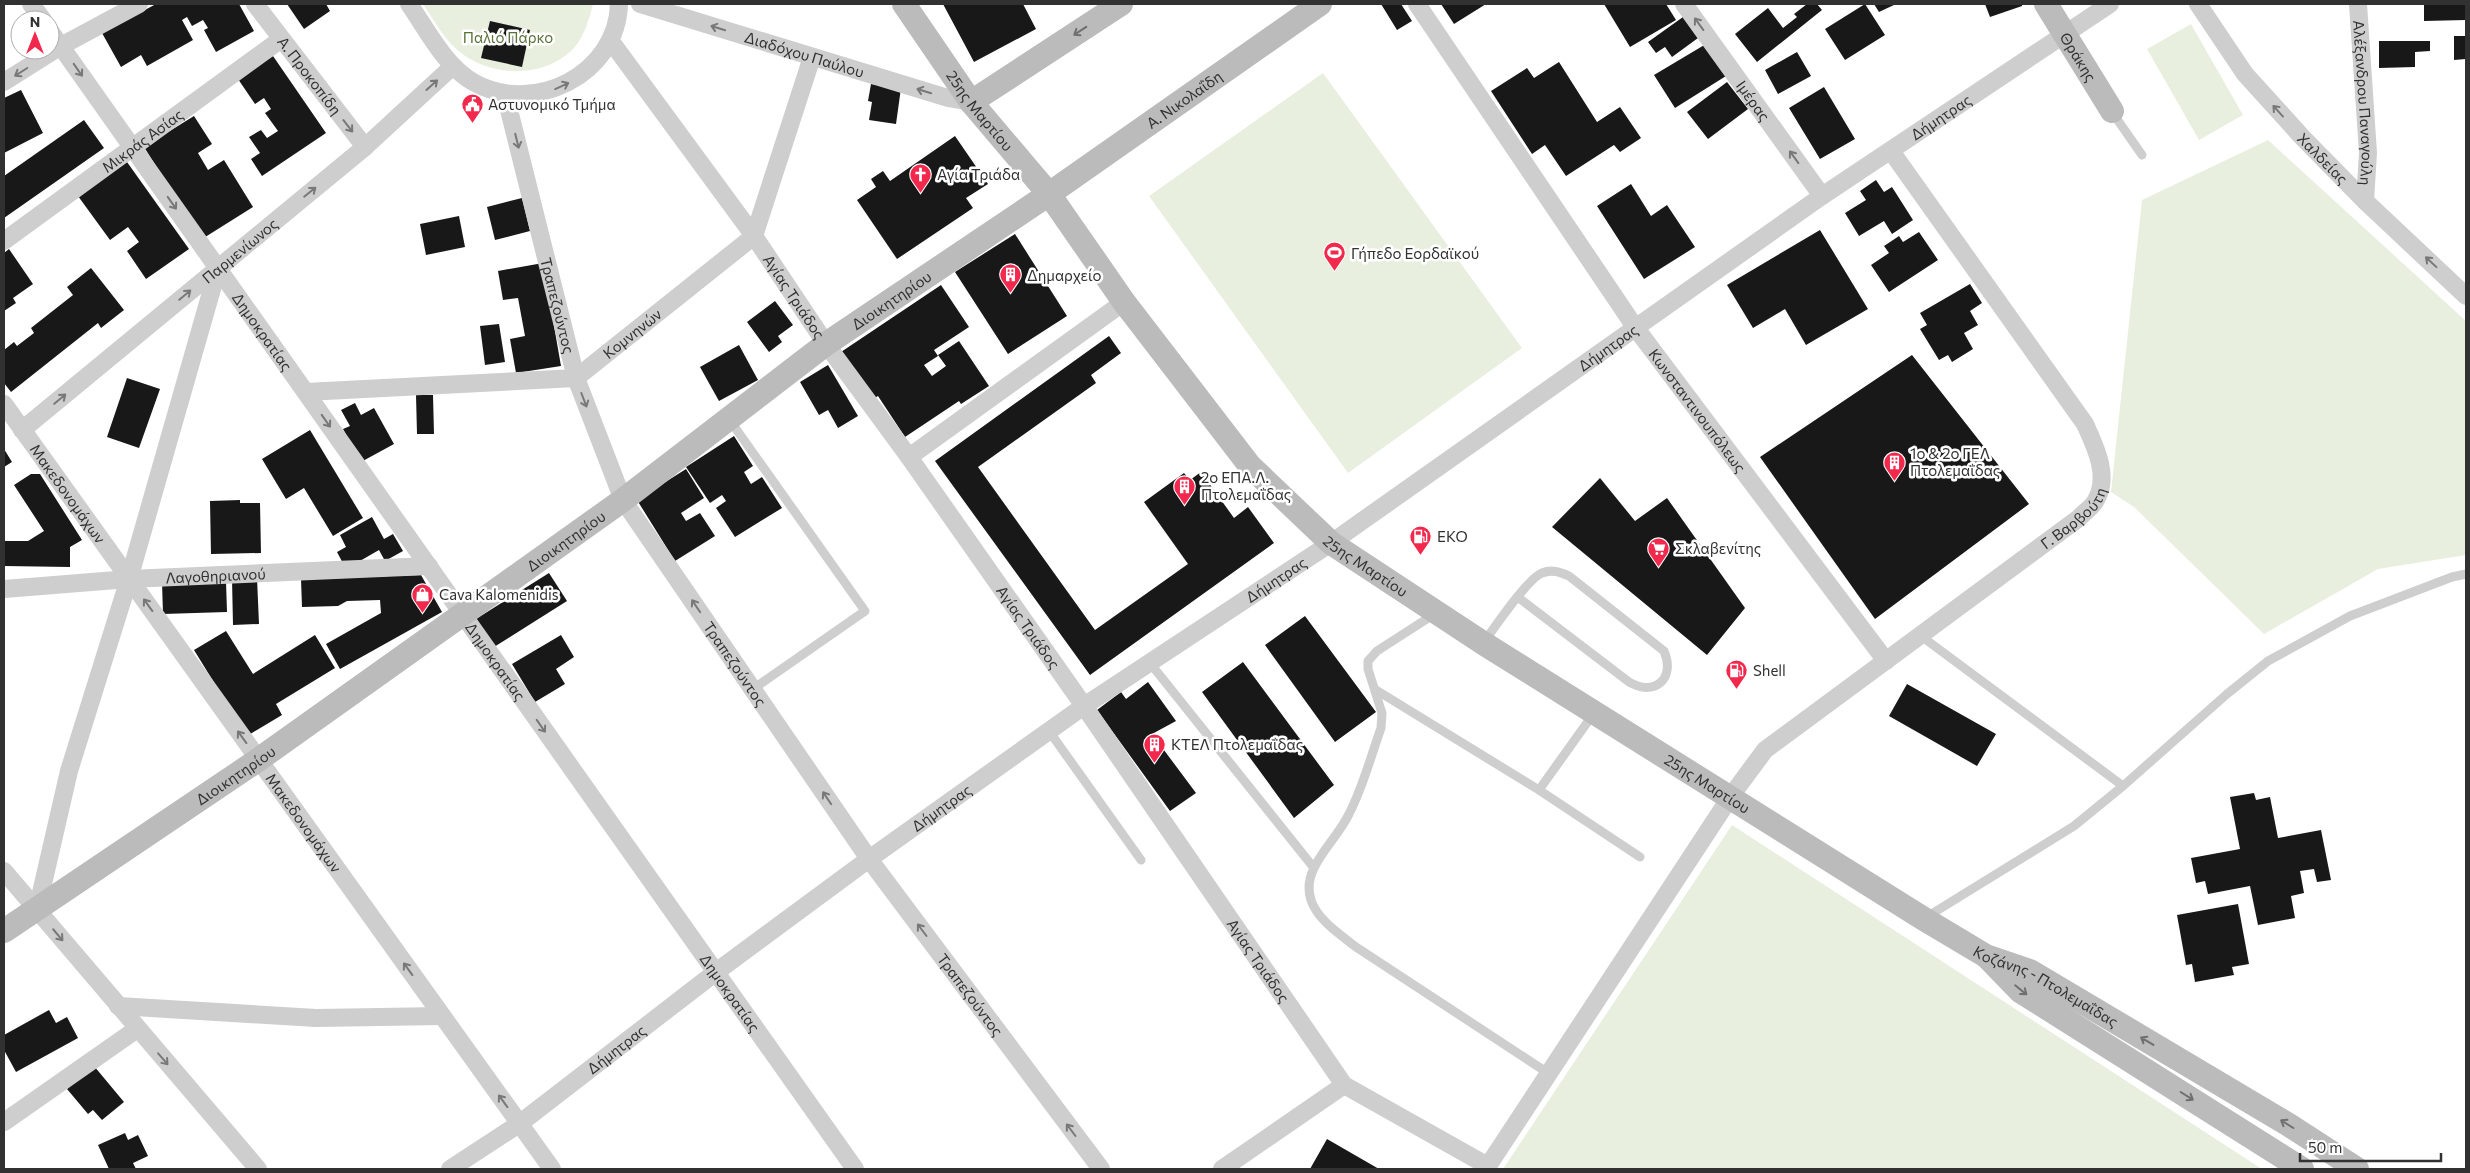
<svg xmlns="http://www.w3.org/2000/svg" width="2470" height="1173" font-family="Commissioner,sans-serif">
<rect width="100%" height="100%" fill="#fff"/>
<path fill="#e9efdf" d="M423,4H593C589,20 583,41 570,52C540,79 489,76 460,52C444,40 434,20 423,4Z
M2191,24L2243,115L2199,140L2147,49Z
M1323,73L1522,348L1348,473L1149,196Z
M2268,140L2466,321V555L2378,569L2264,634L2134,507L2111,492L2142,200Z
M1732,825L2262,1169H1503Z"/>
<path fill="#181818" d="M156,4H239L254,31L216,52L204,30L208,28L203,20L192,26L187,17L182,20L193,40L147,66L141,55L121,67L102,33Z
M287,4H326L330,11L304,29Z
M943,4H1023L1036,29L974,62Z
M1381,4H1401L1412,21L1397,30Z
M1441,4H1486L1454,24Z
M1604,4H1666L1676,20L1630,47Z
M1807,4H1817L1822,10L1757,62L1735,34L1768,8L1783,28L1797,17L1794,14Z
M1865,4L1885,35L1845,60L1825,29Z
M1874,4H1896L1879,12Z
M1985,4H2022V6L1990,17Z
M2424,4H2466V20L2424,21Z
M1683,17L1698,38L1672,57L1665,47L1656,53L1648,42Z
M490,21L530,30L522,67L481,58Z
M2454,36H2466V59L2454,60Z
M2379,41H2430V51L2415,52V67L2379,68Z
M1706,44L1726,76L1675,108L1654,75Z
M1797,52L1811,76L1778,94L1765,70Z
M273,56L326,133L262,176L251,159L260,153L249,137L261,130L267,138L278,131L265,113L271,109L264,98L255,104L238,79Z
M1559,62L1597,122L1620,107L1641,138L1620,152L1614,145L1566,176L1545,145L1532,154L1491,91L1527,68L1534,78Z
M1727,82L1748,109L1708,139L1687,112Z
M871,84L901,88L896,124L869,120L872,102L868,101Z
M1824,87L1855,139L1820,159L1789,108Z
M21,90L43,133L4,153V98Z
M194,116L212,144L198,153L208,170L224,160L253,207L202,239L144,147Z
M84,120L104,148L4,218V176Z
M955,136L988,184L966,198L973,208L897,259L857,200L876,187L871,179L883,171L890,181Z
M127,162L189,249L146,279L127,251L139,242L128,227L110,240L78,196Z
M1876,180L1884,192L1892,187L1913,220L1892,234L1884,221L1859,236L1845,213L1866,200L1860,191Z
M1631,184L1651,216L1667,205L1695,247L1644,279L1597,206Z
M522,198L530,231L495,240L487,207Z
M459,216L465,247L426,255L420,224Z
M1820,230L1868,309L1806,345L1785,309L1753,328L1727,285Z
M1919,232L1938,260L1889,292L1871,265L1889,253L1884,246L1899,236L1903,242Z
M1015,234L1067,316L1008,354L955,272Z
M9,249L33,284L13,298L16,303L4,311V253Z
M543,263L561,366L516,373L510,339L525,336L518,298L503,300L498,271Z
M91,268L124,310L101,328L98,323L11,392L4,383V350L14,342L17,346L34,333L31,328L73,295L67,287Z
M1970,284L1982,303L1970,311L1978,325L1964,333L1973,349L1952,362L1948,355L1939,360L1920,329L1927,325L1920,313Z
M941,285L969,327L934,350L938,356L924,365L932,376L946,366L938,355L959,341L989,386L961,404L959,401L905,437L878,396L873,399L841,352Z
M775,301L793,325L778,336L782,342L769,352L747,322Z
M499,324L505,362L485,365L480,326Z
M1109,336L1121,353L1091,375L1096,383L978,467L1095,630L1188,564L1144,502L1184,473L1190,480L1201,472L1234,518L1248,507L1274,543L1090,675L935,461Z
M739,345L758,380L719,401L700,367Z
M1912,355L2029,504L1875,619L1760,457Z
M828,365L858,416L838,428L828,410L819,415L800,382Z
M127,378L160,389L139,448L107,437Z
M416,395H433L434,434H417Z
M355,403L361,415L374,408L394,444L361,462L343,429L350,426L341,410Z
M310,430L363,518L333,536L304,488L286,499L262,459Z
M734,436L753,466L744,472L751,484L762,477L782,508L735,537L716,508L726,501L722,495L710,503L686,467Z
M4,449L12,462L4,467Z
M686,469L704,498L681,513L686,521L700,513L715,536L675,561L637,500Z
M31,474H40L82,540L70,547V567L4,566V541H28L44,531L14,485Z
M1600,478L1635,521L1667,498L1745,608L1707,655L1552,527Z
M240,500V503H260L261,553L211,554L210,501Z
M372,517L384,539L393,534L403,551L385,561L379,550L346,569L337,552L346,547L340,535Z
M549,573L567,601L494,647L476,619Z
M421,575L442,612L340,669L326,644L381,613L380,600L347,601L338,606L302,607L301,579Z
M257,578L259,624L233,625L232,579Z
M226,581L227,612L163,614L162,582Z
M1305,616L1376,712L1335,742L1265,645Z
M226,631L253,674L315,635L335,668L276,704L282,715L247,736L194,650Z
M561,635L574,657L556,669L565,684L535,702L512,664Z
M1243,662L1334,785L1294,818L1202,692Z
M1148,682L1176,721L1152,734L1196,793L1170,811L1097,710L1121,692L1126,699Z
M1907,684L1996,734L1977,766L1889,716Z
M2254,793L2256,800L2270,797L2278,838L2321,830L2331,880L2317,882L2314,869L2300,871L2304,893L2291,896L2295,918L2258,925L2250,886L2208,894L2205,881L2196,883L2191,858L2240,849L2230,797Z
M2238,904L2249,964L2232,967L2234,975L2195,982L2192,964L2186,965L2177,915Z
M49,1010L56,1023L67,1017L78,1038L16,1072L4,1050V1035Z
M94,1066L124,1102L102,1120L93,1110L88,1114L67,1089Z
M125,1133L128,1140L138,1135L148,1156L133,1163L136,1169H109L98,1145Z
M1327,1139L1379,1169H1310Z"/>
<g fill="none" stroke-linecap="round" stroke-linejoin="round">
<path stroke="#cecece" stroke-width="9" d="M2112,112L2142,155
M729,419L865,611L753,689
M1436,613L1377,651L1368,661V669L1382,713L1381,728C1371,756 1363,787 1349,814C1340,833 1323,849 1314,868C1296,905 1330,927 1356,947L1548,1073
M1921,636L2123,786
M1484,642C1495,627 1528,578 1542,573C1552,569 1560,572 1569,576L1664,651C1676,679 1654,697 1629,682L1519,598
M1150,663L1314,868
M1376,690L1539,790L1640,857
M1049,731L1141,860
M1539,790L1594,713
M1925,918L2074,826L2123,786L2227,694L2268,661L2350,616L2452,577L2466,574"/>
<g stroke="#cecece" stroke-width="18">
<path d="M31,4L43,20"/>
<path id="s1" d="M255,4L365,147"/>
<path d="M409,4C427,30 445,66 473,82C533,116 617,75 619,4"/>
<path id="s2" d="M640,4L948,98L971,102"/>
<path id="s3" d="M1417,4L1635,327L1886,661"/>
<path id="s4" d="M1684,4L1822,196"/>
<path id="s5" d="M2198,4L2245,74L2303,138L2365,201L2466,296"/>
<path id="s6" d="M2358,4L2368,153L2365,201"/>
<path id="s7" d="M50,31L855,1169"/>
<path id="s8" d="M610,40L754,236L826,344L909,457L1084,706L1344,1085L1488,1166"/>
<path d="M4,82L61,46L139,4"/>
<path id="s9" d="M505,94L576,378L623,500L869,859L1101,1169"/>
<path id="s10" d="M4,241L280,40"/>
<path id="s11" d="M306,392L576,378L754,236L812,57"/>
<path id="s12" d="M4,404L552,1169"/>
<path id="s13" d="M22,430L365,147L453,66"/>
<path d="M909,457L1124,302"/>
<path id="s14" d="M4,589L129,579L429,566"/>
<path d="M4,871L258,1169"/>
<path d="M37,910L69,771L129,579L218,268"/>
<path d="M118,1006L316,1018L442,1016"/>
<path d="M4,1122L137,1029"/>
<path id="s15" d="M450,1169L519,1124L716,972L869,859L1084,706L1331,543L1822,196L2110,4"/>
<path d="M1222,1169L1344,1085"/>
<path id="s16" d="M1486,1169L1731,796L1765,750L2079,518C2084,512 2093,507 2096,500C2110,476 2095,446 2085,424L1891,151"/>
</g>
<g stroke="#bbb" stroke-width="24">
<path id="s17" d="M904,4L971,102L1049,194L1124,302L1250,466L1331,543L1483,643L1924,919L1986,956L2030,971L2289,1125L2357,1169"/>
<path id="s18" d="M2046,4L2112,111"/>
<path d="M971,102L1121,4"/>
<path id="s19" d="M4,931L258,760L623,500L826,344L1049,194L1320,4"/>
<path d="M1989,959L2020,991L2302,1169"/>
</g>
</g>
<defs><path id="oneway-shaft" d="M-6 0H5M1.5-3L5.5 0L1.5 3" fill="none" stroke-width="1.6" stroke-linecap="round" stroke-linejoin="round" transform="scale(1.25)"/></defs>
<g stroke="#787878">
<use href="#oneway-shaft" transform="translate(1699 24) rotate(-126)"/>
<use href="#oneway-shaft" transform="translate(718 28) rotate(-163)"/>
<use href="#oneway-shaft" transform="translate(78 70) rotate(55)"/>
<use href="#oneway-shaft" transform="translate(21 72) rotate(148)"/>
<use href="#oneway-shaft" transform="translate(432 85) rotate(-42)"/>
<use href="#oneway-shaft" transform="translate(562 86) rotate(-25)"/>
<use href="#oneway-shaft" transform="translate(924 91) rotate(-163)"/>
<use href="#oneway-shaft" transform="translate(2278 111) rotate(-132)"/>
<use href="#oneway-shaft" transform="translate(348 126) rotate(52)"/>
<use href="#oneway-shaft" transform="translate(517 141) rotate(76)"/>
<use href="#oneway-shaft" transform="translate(1794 157) rotate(-126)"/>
<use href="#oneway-shaft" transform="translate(310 192) rotate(-39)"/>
<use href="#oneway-shaft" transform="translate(172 203) rotate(55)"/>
<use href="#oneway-shaft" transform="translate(2431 262) rotate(-137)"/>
<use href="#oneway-shaft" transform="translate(185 295) rotate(-40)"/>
<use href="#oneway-shaft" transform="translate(60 399) rotate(-40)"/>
<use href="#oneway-shaft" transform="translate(584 400) rotate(69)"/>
<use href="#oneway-shaft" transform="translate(326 421) rotate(55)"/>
<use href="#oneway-shaft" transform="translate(148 605) rotate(-126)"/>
<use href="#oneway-shaft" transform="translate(696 606) rotate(-124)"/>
<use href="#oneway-shaft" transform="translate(541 726) rotate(55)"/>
<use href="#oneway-shaft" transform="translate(242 737) rotate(-126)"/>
<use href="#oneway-shaft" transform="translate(827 798) rotate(-124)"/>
<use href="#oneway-shaft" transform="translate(922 930) rotate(-127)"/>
<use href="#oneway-shaft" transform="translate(58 935) rotate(50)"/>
<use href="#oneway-shaft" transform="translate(408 969) rotate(-126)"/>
<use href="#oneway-shaft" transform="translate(163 1059) rotate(49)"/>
<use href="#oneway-shaft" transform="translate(503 1101) rotate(-126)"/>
<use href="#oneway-shaft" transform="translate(1071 1130) rotate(-127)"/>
</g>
<g stroke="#6f6f6f">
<use href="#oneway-shaft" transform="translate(1080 31) rotate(147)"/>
<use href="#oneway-shaft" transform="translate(2021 990) rotate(39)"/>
<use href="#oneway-shaft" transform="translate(2147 1041) rotate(-149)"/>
<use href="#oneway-shaft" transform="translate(2187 1096) rotate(32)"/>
<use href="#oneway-shaft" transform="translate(2287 1124) rotate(-148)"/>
</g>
<defs>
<symbol id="civic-pin" viewBox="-11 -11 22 30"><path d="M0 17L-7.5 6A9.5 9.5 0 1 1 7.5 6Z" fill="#f2294d" stroke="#fff"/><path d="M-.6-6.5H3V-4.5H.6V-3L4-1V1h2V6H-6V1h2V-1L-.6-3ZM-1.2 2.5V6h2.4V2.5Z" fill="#fff"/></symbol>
<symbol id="church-pin" viewBox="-11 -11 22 30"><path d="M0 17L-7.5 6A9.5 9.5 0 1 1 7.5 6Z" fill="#f2294d" stroke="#fff"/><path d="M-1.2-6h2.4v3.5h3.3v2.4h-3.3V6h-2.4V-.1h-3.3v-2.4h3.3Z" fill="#fff"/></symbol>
<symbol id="stadium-pin" viewBox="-11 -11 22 30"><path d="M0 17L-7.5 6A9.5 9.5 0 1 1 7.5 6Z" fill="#f2294d" stroke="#fff"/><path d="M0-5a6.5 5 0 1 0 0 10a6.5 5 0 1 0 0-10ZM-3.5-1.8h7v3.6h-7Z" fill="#fff"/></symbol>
<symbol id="building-pin" viewBox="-11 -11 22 30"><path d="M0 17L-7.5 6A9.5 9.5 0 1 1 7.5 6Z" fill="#f2294d" stroke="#fff"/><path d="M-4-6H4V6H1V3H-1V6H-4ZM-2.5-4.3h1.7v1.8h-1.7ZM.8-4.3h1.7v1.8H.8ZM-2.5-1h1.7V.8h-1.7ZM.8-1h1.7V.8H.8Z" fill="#fff"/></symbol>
<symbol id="fuel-pin" viewBox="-11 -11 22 30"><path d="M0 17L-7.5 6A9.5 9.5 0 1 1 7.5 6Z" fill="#f2294d" stroke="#fff"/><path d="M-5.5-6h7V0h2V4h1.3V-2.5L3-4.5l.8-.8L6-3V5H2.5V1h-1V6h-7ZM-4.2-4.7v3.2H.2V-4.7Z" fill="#fff"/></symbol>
<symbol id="supermarket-pin" viewBox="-11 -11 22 30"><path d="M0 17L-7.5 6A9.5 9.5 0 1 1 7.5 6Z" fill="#f2294d" stroke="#fff"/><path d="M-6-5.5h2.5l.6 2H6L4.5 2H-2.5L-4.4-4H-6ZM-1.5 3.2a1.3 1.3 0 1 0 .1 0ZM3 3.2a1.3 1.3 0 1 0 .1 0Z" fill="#fff"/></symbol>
<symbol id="shop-pin" viewBox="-11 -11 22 30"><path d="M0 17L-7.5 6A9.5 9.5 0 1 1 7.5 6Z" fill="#f2294d" stroke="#fff"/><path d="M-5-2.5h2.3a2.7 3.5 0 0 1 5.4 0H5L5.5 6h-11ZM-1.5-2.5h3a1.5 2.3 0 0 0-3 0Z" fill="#fff"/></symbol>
</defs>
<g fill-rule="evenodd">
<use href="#civic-pin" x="460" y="92" width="25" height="34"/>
<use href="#church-pin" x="908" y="162" width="25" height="34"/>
<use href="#stadium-pin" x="1322" y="240" width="25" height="34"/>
<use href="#building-pin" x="998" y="262" width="25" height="34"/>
<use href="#building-pin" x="1882" y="450" width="25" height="34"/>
<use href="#building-pin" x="1172" y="474" width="25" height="34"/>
<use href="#fuel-pin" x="1408" y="524" width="25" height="34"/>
<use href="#supermarket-pin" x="1646" y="536" width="25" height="34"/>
<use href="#shop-pin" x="410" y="582" width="25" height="34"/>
<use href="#fuel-pin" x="1724" y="658" width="25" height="34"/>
<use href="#building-pin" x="1142" y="732" width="25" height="34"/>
</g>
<g text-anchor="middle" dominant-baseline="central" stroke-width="5" stroke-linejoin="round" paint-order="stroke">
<g font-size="15" fill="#5a713a" stroke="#fff">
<text x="508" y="37">Παλιό Πάρκο</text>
</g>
<g font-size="15" fill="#313131" stroke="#fff">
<text stroke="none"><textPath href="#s2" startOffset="172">Διαδόχου Παύλου</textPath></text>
<text stroke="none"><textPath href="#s18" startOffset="62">Θράκης</textPath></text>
<text stroke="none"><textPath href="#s1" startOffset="90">Α. Προκοπίδη</textPath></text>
<text stroke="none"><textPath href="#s19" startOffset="1444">Α. Νικολαΐδη</textPath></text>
<text stroke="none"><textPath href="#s4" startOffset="119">Ιμέρας</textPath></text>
<text stroke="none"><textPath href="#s6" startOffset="99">Αλέξανδρου Παναγούλη</textPath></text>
<text stroke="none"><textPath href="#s17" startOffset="131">25ης Μαρτίου</textPath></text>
<text stroke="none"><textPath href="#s15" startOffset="1825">Δήμητρας</textPath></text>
<text stroke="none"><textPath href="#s10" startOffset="171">Μικράς Ασίας</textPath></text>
<text stroke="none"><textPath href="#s5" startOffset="199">Χαλδείας</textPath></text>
<text stroke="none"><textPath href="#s13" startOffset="282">Παρμενίωνος</textPath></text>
<text stroke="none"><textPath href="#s8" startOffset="316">Αγίας Τριάδος</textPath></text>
<text stroke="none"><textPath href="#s19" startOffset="1089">Διοικητηρίου</textPath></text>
<text stroke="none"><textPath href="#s9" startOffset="218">Τραπεζούντος</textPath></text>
<text stroke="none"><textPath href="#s7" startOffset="368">Δημοκρατίας</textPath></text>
<text stroke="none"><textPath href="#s11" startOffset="342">Κομνηνών</textPath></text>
<text stroke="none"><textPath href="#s15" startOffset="1420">Δήμητρας</textPath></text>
<text stroke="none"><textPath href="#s3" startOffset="494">Κωνσταντινουπόλεως</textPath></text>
<text stroke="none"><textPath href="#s12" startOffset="110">Μακεδονομάχων</textPath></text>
<text stroke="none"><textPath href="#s16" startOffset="890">Γ. Βαρβούτη</textPath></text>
<text stroke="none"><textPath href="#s19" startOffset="684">Διοικητηρίου</textPath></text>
<text stroke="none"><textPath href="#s17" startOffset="731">25ης Μαρτίου</textPath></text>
<text stroke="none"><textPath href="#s14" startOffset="212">Λαγοθηριανού</textPath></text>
<text stroke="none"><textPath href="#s15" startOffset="1015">Δήμητρας</textPath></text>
<text stroke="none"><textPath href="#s8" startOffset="721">Αγίας Τριάδος</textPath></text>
<text stroke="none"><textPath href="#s7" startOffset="772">Δημοκρατίας</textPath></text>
<text stroke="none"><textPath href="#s9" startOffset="622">Τραπεζούντος</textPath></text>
<text stroke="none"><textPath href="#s19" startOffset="279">Διοικητηρίου</textPath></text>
<text stroke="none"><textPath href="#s17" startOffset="1136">25ης Μαρτίου</textPath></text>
<text stroke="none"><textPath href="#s15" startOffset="610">Δήμητρας</textPath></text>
<text stroke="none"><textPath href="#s12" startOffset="515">Μακεδονομάχων</textPath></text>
<text stroke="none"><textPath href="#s8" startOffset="1126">Αγίας Τριάδος</textPath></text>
<text stroke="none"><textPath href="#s7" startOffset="1178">Δημοκρατίας</textPath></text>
<text stroke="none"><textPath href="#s9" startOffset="1028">Τραπεζούντος</textPath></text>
<text stroke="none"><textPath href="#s17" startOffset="1531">Κοζάνης - Πτολεμαΐδας</textPath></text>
<text stroke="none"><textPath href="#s15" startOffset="205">Δήμητρας</textPath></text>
</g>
<g font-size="15" fill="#313131" stroke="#fff" text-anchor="start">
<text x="488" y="104">Αστυνομικό Τμήμα</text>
<text x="937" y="174">Αγία Τριάδα</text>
<text x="1351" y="253">Γήπεδο Εορδαϊκού</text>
<text x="1027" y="275">Δημαρχείο</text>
<text x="1910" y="453">1ο &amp; 2ο ΓΕΛ<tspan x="1910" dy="17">Πτολεμαΐδας</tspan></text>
<text x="1201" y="477">2ο ΕΠΑ.Λ.<tspan x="1201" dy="17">Πτολεμαΐδας</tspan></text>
<text x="1437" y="536">EKO</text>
<text x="1675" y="548">Σκλαβενίτης</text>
<text x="439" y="594">Cava Kalomenidis</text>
<text x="1753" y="670">Shell</text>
<text x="1171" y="744">ΚΤΕΛ Πτολεμαΐδας</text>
</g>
</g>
<rect width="2470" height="1173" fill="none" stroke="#313131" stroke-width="10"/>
<g transform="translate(35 35)"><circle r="24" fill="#ffffff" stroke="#adadad"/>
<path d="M0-4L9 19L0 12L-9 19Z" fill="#f2294d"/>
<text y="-8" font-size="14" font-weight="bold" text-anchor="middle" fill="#313131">N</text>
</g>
<path d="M2300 1153v8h141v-8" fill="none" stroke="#313131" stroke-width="2.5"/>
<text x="2308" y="1153" font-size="15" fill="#313131" stroke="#ffffff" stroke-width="4" paint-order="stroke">50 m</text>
</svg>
